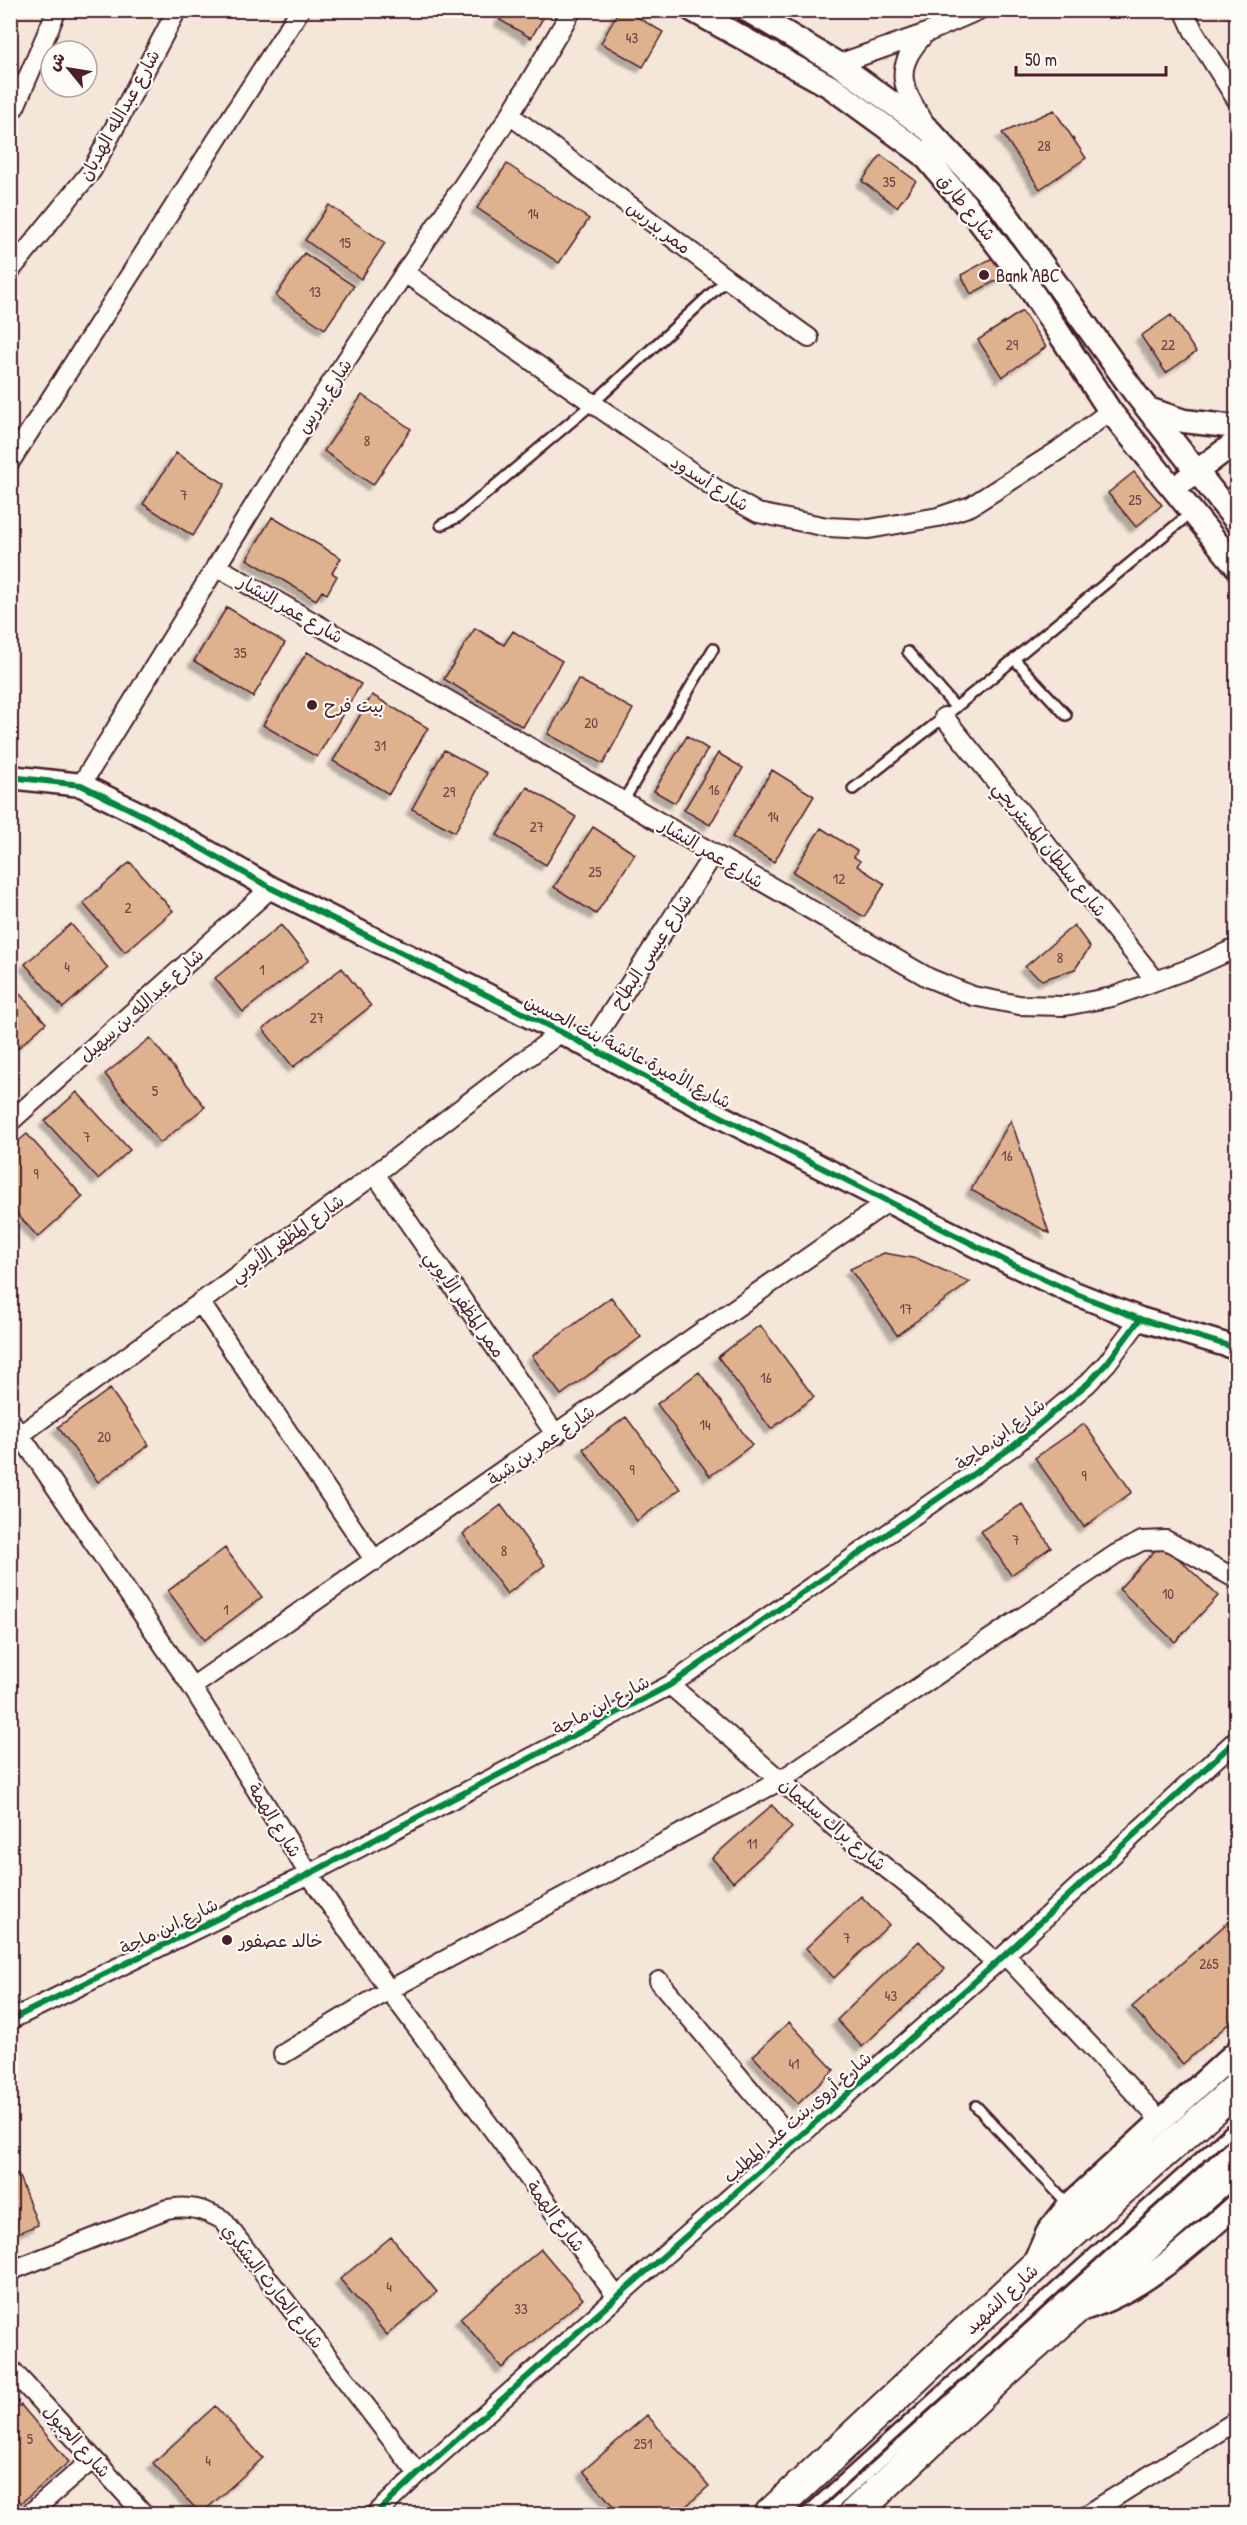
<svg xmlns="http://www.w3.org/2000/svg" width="1247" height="2525" font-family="'Patrick Hand','Playpen Sans Arabic',sans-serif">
<defs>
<filter id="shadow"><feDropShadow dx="-5.5" dy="5.5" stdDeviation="1.5" flood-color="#0004"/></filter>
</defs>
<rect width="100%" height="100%" fill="#f4e6d8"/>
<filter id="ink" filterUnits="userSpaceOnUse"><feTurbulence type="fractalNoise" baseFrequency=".0167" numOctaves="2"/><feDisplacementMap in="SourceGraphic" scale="12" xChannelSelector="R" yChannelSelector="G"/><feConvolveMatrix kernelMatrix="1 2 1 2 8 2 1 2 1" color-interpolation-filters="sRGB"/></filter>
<g filter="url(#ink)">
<path fill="#deb18f" stroke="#4a1f2b" stroke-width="1.5" filter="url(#shadow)" d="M506,10H548L531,38L500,20Z
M619,10H625L663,32L643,67L601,43Z
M1054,110L1086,158L1040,189L1002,133Z
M881,155L916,181L897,207L862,181Z
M507,164L589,219L559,263L477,208Z
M329,205L385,243L361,279L305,240Z
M304,253L354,286L325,329L276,296Z
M996,256L1007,275L971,294L961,275Z
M1022,311L1046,347L1002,377L978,340Z
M1171,315L1196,352L1166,373L1141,336Z
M362,395L411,429L373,485L324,451Z
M176,453L225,484L193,536L143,504Z
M1134,472L1162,505L1136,527L1108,493Z
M272,517L341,558L332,573L337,576L327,594L322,591L316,600L247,559Z
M227,607L285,643L253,697L194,661Z
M475,628L504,645L513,631L562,661L523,727L444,679Z
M307,652L361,684L317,757L263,725Z
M578,679L633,709L603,764L548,734Z
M372,695L428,728L389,794L333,761Z
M687,736L708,749L675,803L654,791Z
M444,750L487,773L455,832L412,809Z
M718,753L743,768L710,825L684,810Z
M772,770L814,796L774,862L732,837Z
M527,787L576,817L546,865L497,835Z
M593,827L635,854L596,914L554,887Z
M821,828L857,851L854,857L860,861L857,866L885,884L864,917L793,872Z
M130,862L173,911L125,952L83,903Z
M71,924L108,968L63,1008L25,964Z
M281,925L309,960L243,1012L215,978Z
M1074,925L1090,947L1075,969L1042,980L1025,967Z
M342,968L371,1006L293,1067L263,1029Z
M10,983L46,1023L10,1055Z
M150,1038L205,1107L160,1143L105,1074Z
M77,1092L130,1150L98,1179L45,1121Z
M1011,1120L1049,1233L971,1190Z
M27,1134L83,1197L38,1237L10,1206V1148Z
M884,1253L918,1259L970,1282L897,1335L850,1269Z
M611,1297L641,1337L561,1395L532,1356Z
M760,1325L814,1397L771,1429L718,1357Z
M699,1372L752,1445L710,1476L657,1404Z
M110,1389L149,1445L98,1482L58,1427Z
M626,1417L680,1489L637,1521L583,1449Z
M1084,1424L1132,1492L1084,1527L1035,1458Z
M1022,1504L1051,1547L1011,1575L981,1531Z
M501,1505L545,1565L507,1594L463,1534Z
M1162,1543L1218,1596L1175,1642L1119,1589Z
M225,1548L262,1597L205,1640L168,1591Z
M772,1805L792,1828L733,1882L712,1858Z
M861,1896L889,1925L834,1978L806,1948Z
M1234,1917L1236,1919V2017L1183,2064L1132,2007Z
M919,1941L945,1969L862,2047L837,2020Z
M789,2022L834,2070L798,2104L753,2056Z
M18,2174L38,2225L10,2236V2177Z
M391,2237L437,2292L387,2335L340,2279Z
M541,2249L583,2299L502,2368L460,2318Z
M21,2405L69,2462L21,2503L10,2491V2414Z
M215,2406L263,2458L201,2514L153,2463Z
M647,2415L709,2486L677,2514H620L583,2471Z"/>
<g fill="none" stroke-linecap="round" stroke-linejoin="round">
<defs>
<path id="service" d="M441,525L458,517L592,404L727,279
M908,652L955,707
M1014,659L1066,715
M853,789L944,717L1192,512
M624,800L713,649
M976,2106L1069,2205
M805,2514L1236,2125
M823,2514L1236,2141"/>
<path id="minor" d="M1184,10L1194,32L1236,99
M923,36C891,70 903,89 926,125
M838,64L924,34L979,10
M15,107L57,10
M510,115L727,279L809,338
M10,271L92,170L177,10
M405,273L719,491L758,513L827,527L869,529L938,517L971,506L1059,450L1110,411
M10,462L300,10
M216,566L929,978L973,996L1019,1005L1065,1006L1112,997L1194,967L1236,948
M944,717L1156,981
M81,785L315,407L510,115L572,10
M589,1047L713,855
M10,1122L271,888
M375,1174L556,1435
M200,1302L375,1561
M10,1420L192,1687L309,1874L389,1990L617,2297
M12,1441L375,1174L561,1032
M670,1685L839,1831L933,1905L996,1963
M192,1687L889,1201
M1005,1955L1161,2121
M659,1981L793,2141
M10,2020L309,1874L670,1685L1012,1447L1088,1383L1107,1363L1140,1319
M283,2054L389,1990L781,1780L1116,1554L1142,1541L1166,1540L1236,1579
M10,2271L167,2209C189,2205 203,2209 223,2220L418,2474
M10,2368L144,2514
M29,2514L93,2459
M376,2514L418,2474L617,2297L996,1963L1236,1740
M1088,2514L1236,2421"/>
<path id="tertiary" d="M692,10L831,87L923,154L976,217L1025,281L1110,411L1236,566
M747,10L838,64L929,130L1001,207L1135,393L1236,521
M1148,409L1184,421L1236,427
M1185,480L1236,442
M10,777L81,785L148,818L271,888L561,1032L698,1105L1012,1264L1074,1293L1140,1319L1236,1348
M1034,2264L1048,2232L1069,2205L1236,2052
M1083,2309C1142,2291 1191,2245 1236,2205"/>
<path id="trunk" d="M770,2514L1032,2269L1236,2089
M854,2514L1006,2371L1236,2166"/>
</defs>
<use href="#service" stroke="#4a1f2b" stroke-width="14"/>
<use href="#minor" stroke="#4a1f2b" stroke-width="22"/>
<use href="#tertiary" stroke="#4a1f2b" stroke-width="27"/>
<use href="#trunk" stroke="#4a1f2b" stroke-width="34"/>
<use href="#service" stroke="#fdfcf7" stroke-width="9"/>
<use href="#minor" stroke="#fdfcf7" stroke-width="18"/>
<use href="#tertiary" stroke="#fdfcf7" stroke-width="22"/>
<use href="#trunk" stroke="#fdfcf7" stroke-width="30"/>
<defs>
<path id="cycleway" d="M10,777L81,785L148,818L271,888L561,1032L698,1105L1012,1264L1074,1293L1140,1319L1236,1348
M10,2020L309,1874L670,1685L1012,1447L1088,1383L1107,1363L1140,1319
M376,2514L418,2474L617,2297L996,1963L1236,1740"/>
</defs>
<use href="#cycleway" stroke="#fdfcf7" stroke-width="10"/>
<use href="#cycleway" stroke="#00873e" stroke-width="6"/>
</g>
</g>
<g fill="#4a1f2b" stroke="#fdfcf7" stroke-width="2">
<circle cx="984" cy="275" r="6"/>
<circle cx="312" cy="705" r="6"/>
<circle cx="227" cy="1940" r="6"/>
</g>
<g text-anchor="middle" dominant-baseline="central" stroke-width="4.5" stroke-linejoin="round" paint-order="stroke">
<g font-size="15" fill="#6f4444">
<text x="632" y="37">43</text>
<text x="1044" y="145">28</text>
<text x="889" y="181">35</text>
<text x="533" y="213">14</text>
<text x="345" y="242">15</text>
<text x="315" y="291">13</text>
<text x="1012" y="344">29</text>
<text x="1168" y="344">22</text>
<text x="367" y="440">8</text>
<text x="184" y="494">7</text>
<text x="1135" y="499">25</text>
<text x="240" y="652">35</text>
<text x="591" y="722">20</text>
<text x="380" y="745">31</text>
<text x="714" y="789">16</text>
<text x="449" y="791">29</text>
<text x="773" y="816">14</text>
<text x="537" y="826">27</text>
<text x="595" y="871">25</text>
<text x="839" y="878">12</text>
<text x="128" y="907">2</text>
<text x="1060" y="957">8</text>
<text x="67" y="966">4</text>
<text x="262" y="969">1</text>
<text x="317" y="1017">27</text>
<text x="155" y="1090">5</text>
<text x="87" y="1136">7</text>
<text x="1007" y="1155">16</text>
<text x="36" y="1173">9</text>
<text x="906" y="1308">17</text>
<text x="766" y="1377">16</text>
<text x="705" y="1424">14</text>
<text x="104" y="1436">20</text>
<text x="632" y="1469">9</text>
<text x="1084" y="1475">9</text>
<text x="1016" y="1539">7</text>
<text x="504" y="1550">8</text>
<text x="1168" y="1593">10</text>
<text x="226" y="1609">1</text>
<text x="752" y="1843">11</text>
<text x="847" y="1937">7</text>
<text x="1209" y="1963">265</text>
<text x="891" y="1995">43</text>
<text x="794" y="2063">41</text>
<text x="389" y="2286">4</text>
<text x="521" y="2308">33</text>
<text x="30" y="2438">5</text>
<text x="643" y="2443">251</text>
<text x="208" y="2460">4</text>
</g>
<g font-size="18" fill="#4a1f2b" stroke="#fdfcf7">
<text transform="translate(119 115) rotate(-61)">شارع عبدالله الهدبان</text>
<text transform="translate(967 207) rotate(51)">شارع طارق</text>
<text transform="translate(659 227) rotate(37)">ممر بدرس</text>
<text transform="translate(324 396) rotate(-57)">شارع بدرس</text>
<text transform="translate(710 483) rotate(32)">شارع أسدود</text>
<text transform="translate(291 609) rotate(30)">شارع عمر النشار</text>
<text transform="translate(1050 849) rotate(51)">شارع سلطان المستريحي</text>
<text transform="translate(712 853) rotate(31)">شارع عمر النشار</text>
<text transform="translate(651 951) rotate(-57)">شارع عيسى البطاح</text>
<text transform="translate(141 1005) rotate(-42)">شارع عبدالله بن سهيل</text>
<text transform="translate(628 1051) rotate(27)">شارع الأميرة عائشة بنت الحسين</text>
<text transform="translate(287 1238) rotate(-36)">شارع المظفر الأيوبي</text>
<text transform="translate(465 1304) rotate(55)">ممر المظفر الأيوبي</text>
<text transform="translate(1000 1434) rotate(-37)">شارع ابن ماجة</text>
<text transform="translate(541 1445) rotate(-35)">شارع عمر بن شبة</text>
<text transform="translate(601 1705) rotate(-28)">شارع ابن ماجة</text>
<text transform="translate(275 1820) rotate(58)">شارع الهمة</text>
<text transform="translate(833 1824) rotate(40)">شارع براك سليمان</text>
<text transform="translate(169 1926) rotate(-26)">شارع ابن ماجة</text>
<text transform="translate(797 2117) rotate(-41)">شارع أروى بنت عبد المطلب</text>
<text transform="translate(556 2216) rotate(53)">شارع الهمة</text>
<text transform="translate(273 2286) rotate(52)">شارع الحارث اليشكري</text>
<text transform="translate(1001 2299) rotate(-43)">شارع الشهيد</text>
<text transform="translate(77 2441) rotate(48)">شارع الجبول</text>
</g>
<g font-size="18" fill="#4a1f2b" stroke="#fdfcf7" text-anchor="start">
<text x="996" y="275">Bank ABC</text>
<text x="324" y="705">بيت فرح</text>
<text x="239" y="1940">خالد عصفور</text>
</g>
</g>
<rect width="1247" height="2525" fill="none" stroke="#fdfcf7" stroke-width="36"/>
<rect x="18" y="18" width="1211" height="2489" fill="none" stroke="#4a1f2b" stroke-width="2" filter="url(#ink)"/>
<g transform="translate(69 69) rotate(300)"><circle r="28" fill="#fdfcf7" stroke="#b5a4a5" stroke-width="1.5"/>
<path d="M0-4.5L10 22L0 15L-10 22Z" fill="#4a1f2b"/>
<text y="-9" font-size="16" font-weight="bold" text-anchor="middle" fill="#4a1f2b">ش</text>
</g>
<path d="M1016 66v9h150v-9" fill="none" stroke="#4a1f2b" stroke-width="3"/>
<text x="1025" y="66" font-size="18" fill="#4a1f2b" stroke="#fdfcf7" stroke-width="4.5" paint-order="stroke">50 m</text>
</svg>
